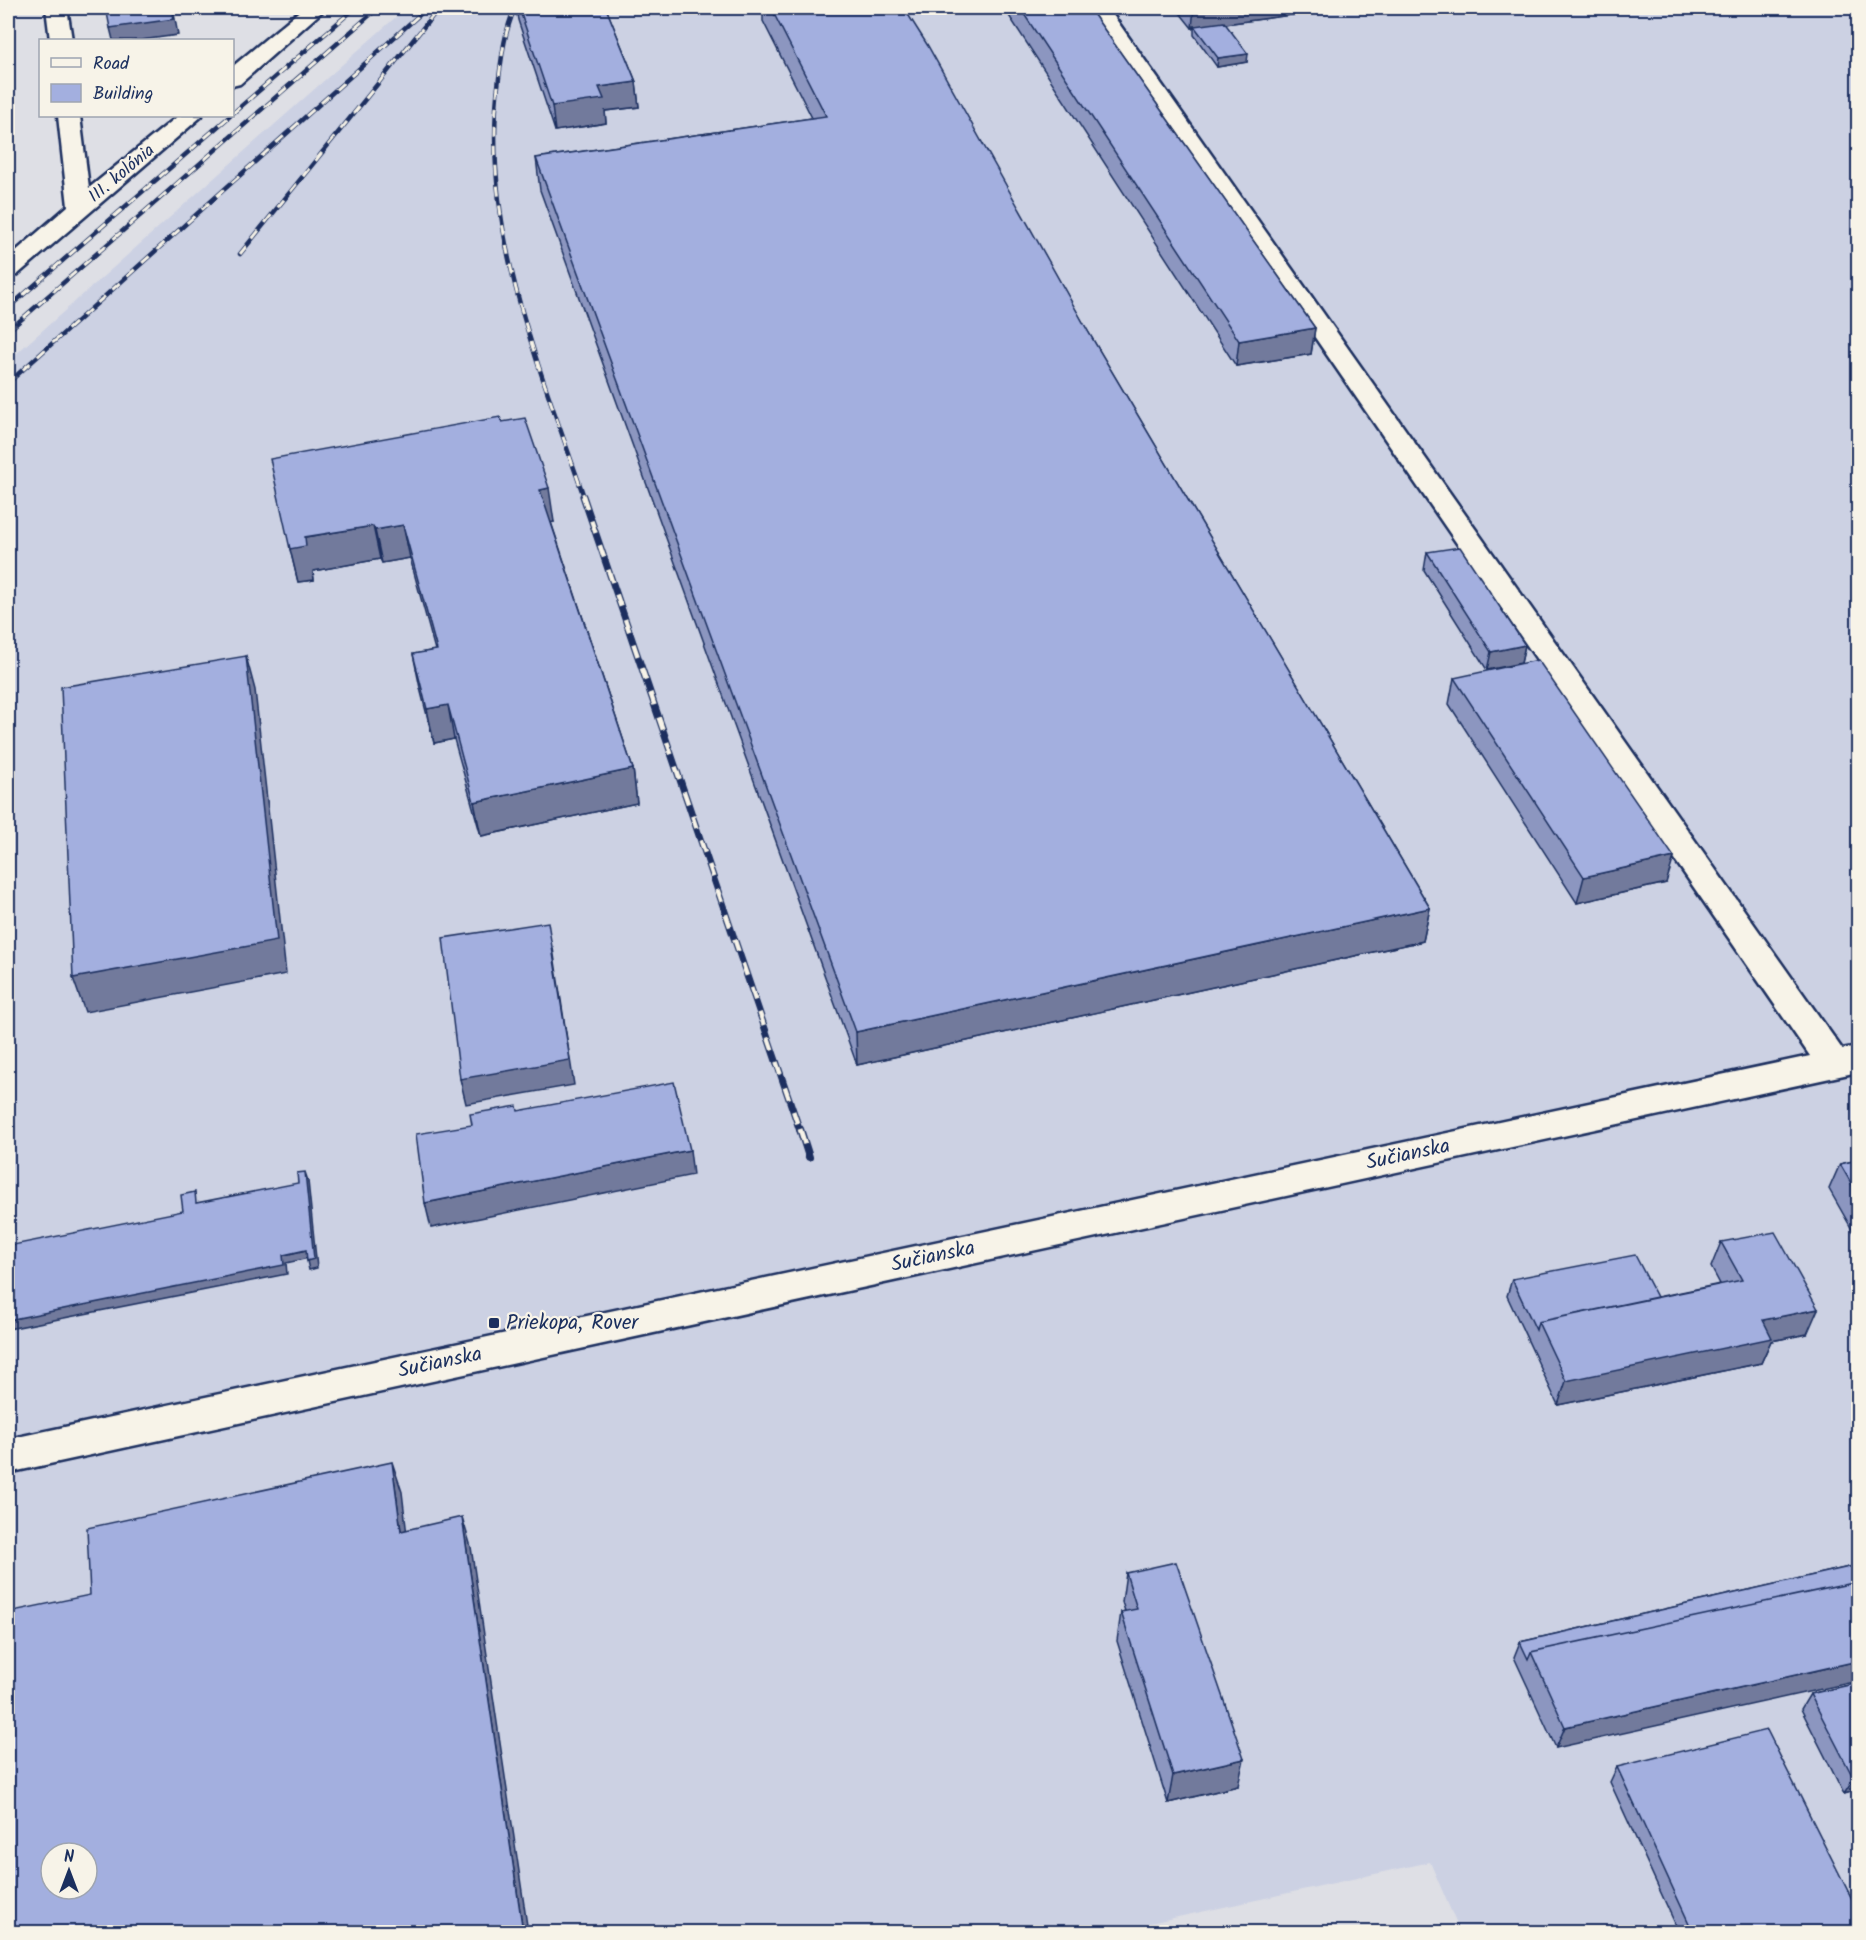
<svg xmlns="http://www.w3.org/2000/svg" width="1866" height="1940" font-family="Kalam,sans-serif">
<rect width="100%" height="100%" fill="#dedfe5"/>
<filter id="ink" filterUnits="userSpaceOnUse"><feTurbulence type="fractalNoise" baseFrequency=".0167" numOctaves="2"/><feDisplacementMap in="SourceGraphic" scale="12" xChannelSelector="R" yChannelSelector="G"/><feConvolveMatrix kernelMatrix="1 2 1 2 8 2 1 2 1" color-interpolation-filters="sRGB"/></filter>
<g filter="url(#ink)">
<path fill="#ccd1e3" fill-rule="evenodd" d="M406,8H1858V1932H1460L1430,1862L1109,1932H8V361ZM51,1853H87V1889H51Z"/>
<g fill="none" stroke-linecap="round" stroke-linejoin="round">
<defs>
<path id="minor" d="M46,8H67L72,40H50Z
M303,8H326L240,84L232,86V67Z
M1088,8H1108L1842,1049L1858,1046V1072L8,1473V1439L1810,1056Z
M58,116H80L89,188L178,116H202L17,275L8,277V258L68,206Z"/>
</defs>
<use href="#minor" stroke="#1b2f5e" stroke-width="5"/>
<use href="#minor" fill="#f7f3e8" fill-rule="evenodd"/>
<defs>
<path id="rail-far2" d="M515,8C505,30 502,54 499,78C479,224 538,363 584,497
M232,114L355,8
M240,254L439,8
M8,308L230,116
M8,331L378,8
M8,383L427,8"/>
<path id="rail-far1" d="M583,496L800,1131"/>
<path id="rail" d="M800,1129L809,1157"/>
</defs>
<use href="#rail-far2" stroke="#1b2f5e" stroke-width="4.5"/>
<use href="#rail-far1" stroke="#1b2f5e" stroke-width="7"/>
<use href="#rail" stroke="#1b2f5e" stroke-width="8"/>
<use href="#rail-far2" stroke="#f7f3e8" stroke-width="3" stroke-dasharray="10" stroke-linecap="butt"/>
<use href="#rail-far1" stroke="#f7f3e8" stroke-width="4.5" stroke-dasharray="13" stroke-linecap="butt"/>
<use href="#rail" stroke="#f7f3e8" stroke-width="5" stroke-dasharray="16" stroke-linecap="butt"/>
</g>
<path fill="#8c96c0" stroke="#1b2f5e" stroke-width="1.5" d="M516,8H606L636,82L639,107L605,111L606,123L555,131L518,20Z
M763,8H904L1089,333L1430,908L1423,941L857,1065L540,190L536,158L812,118L763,21Z
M1004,8H1089L1315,328L1311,354L1236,366Z
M1176,8H1336V9L1225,24L1247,62L1217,67L1194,35V28H1192Z
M502,422L554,522H551L633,769L637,803L481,836L454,739L434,743L420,688L413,654L435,650L410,558L382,563L380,559L313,571L314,580L298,582L290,549Z
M1427,552L1525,645L1521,663L1487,670L1424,570Z
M1454,678L1666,883L1577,903L1449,704Z
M1858,1160V1240L1829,1189L1840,1164Z
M1721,1242L1807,1334L1771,1341L1761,1363L1558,1405L1507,1296L1512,1279L1657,1297L1720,1284L1711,1267Z
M1858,1565L1556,1748L1514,1657L1520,1642Z
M1126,1573L1238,1786L1168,1803L1117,1641L1121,1612L1125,1611L1122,1602Z
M1858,1683V1790L1844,1794L1801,1709L1810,1694Z
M1617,1767L1858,1932H1679L1610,1782Z"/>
<path fill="#727a9c" stroke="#1b2f5e" stroke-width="1.5" d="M173,8L178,35L141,40H113L110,28Z
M1194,8H1336V9L1195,28L1194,26V28H1192Z
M1248,54L1247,62L1217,67L1218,58Z
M636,82L639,107L605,111L606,123L555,131L552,106L599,87Z
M1315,328L1311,354L1236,366L1239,341Z
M549,488L554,522L545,524L540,490Z
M403,525L410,558L382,563L375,530Z
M373,526L380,559L313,571L314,580L298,582L290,549L305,537Z
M1525,645L1521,663L1487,670L1491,652Z
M246,656L255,690L286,974L85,1012L73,978Z
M448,705L454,739L434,743L427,709Z
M633,769L637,803L481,836L474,802Z
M1674,857L1666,883L1577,903L1584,877Z
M1430,908L1423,941L857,1065L856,1032Z
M553,948L574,1085L466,1104L460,1079Z
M690,1150L693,1175L431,1228L425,1203Z
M305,1172L308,1181L317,1268L309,1270L307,1261Z
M306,1250L309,1258L286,1263L287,1274L8,1329V1320Z
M1818,1309L1807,1334L1771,1341L1761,1363L1558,1405L1566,1381L1763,1320Z
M392,1462L402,1492L410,1561L401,1531Z
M462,1517L471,1547L528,1932H523Z
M1858,1661V1681L1556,1748L1565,1727Z
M1244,1759L1238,1786L1168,1803L1173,1775Z
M1858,1778V1790L1844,1794L1854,1779Z"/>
<path fill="#a3afdf" stroke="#1b2f5e" stroke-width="1.5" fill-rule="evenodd" d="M106,8H172L174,19L110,28Z
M519,8H606L636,82L599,87L604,99L552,106Z
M771,8H904L928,46L1089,333L1430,908L856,1032L536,158L826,116Z
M1020,8H1089L1315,328L1239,341Z
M1224,22L1248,54L1218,58L1194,26Z
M500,417L502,422L525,418L549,488L540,490L633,769L474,802L448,705L427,709L413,654L437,650L403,525L375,530L373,526L305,537L306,546L290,549L270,459Z
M1460,547L1525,645L1491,652L1427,552Z
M246,656L277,941L73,978L61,687Z
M1538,660L1674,857L1584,877L1454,678Z
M548,922L570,1060L460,1079L443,938Z
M674,1082L690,1150L425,1203L416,1134L472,1125L470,1114L517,1106L518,1111Z
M1858,1160V1195L1840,1164Z
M305,1172L314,1259L307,1261L306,1250L283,1255L284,1265L8,1320V1246L183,1211L181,1195L195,1192L196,1203L298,1183L297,1173Z
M1775,1232L1818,1309L1763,1320L1772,1338L1566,1381L1538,1322L1742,1280L1721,1242Z
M1635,1255L1657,1297L1538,1322L1536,1330L1512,1279Z
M392,1462L401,1531L462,1517L523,1932H8V1612L90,1595L87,1528ZM51,1853H87V1889H51Z
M1176,1562L1244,1759L1173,1775L1121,1612L1137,1609L1126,1573Z
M1858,1565V1582L1531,1652L1528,1659L1520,1642Z
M1858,1582V1661L1565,1727L1531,1652Z
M1858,1683V1778L1854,1779L1810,1694Z
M1767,1730L1858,1911V1932H1693L1617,1767Z"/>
</g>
<rect fill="#1b2f5e" stroke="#f7f3e8" stroke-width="2" x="488" y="1317" width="12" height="12" rx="3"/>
<g text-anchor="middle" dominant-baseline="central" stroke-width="4.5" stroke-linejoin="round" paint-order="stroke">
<g font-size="18" fill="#1b2f5e" stroke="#f7f3e8">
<text transform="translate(122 174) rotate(-40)">III. kolónia</text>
</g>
<g font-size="21" fill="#1b2f5e" stroke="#f7f3e8">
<text transform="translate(1408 1155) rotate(-12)">Sučianska</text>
<text transform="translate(933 1257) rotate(-12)">Sučianska</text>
<text transform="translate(440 1363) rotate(-12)">Sučianska</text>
</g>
<g font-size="21" fill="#1b2f5e" stroke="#f7f3e8" text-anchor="start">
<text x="506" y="1323">Priekopa, Rover</text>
</g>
</g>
<rect width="1866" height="1940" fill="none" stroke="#f7f3e8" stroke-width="30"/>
<rect x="15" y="15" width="1836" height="1910" fill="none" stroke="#1b2f5e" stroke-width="2" filter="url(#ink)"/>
<rect x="39" y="39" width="195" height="78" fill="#f7f3e8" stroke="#9fa5b1" stroke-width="1.5"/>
<rect x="51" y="58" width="30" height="9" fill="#f7f3e8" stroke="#9fa5b1" stroke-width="1.5"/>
<text x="93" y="69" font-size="18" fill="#1b2f5e">Road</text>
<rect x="51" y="84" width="30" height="18" fill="#a3afdf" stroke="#9fa5b1" stroke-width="1.5"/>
<text x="93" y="99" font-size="18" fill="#1b2f5e">Building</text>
<g transform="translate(69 1871)"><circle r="28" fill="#f7f3e8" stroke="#9fa5b1" stroke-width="1.5"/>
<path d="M0-4.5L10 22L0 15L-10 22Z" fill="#1b2f5e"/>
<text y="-9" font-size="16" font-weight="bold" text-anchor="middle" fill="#1b2f5e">N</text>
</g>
</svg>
